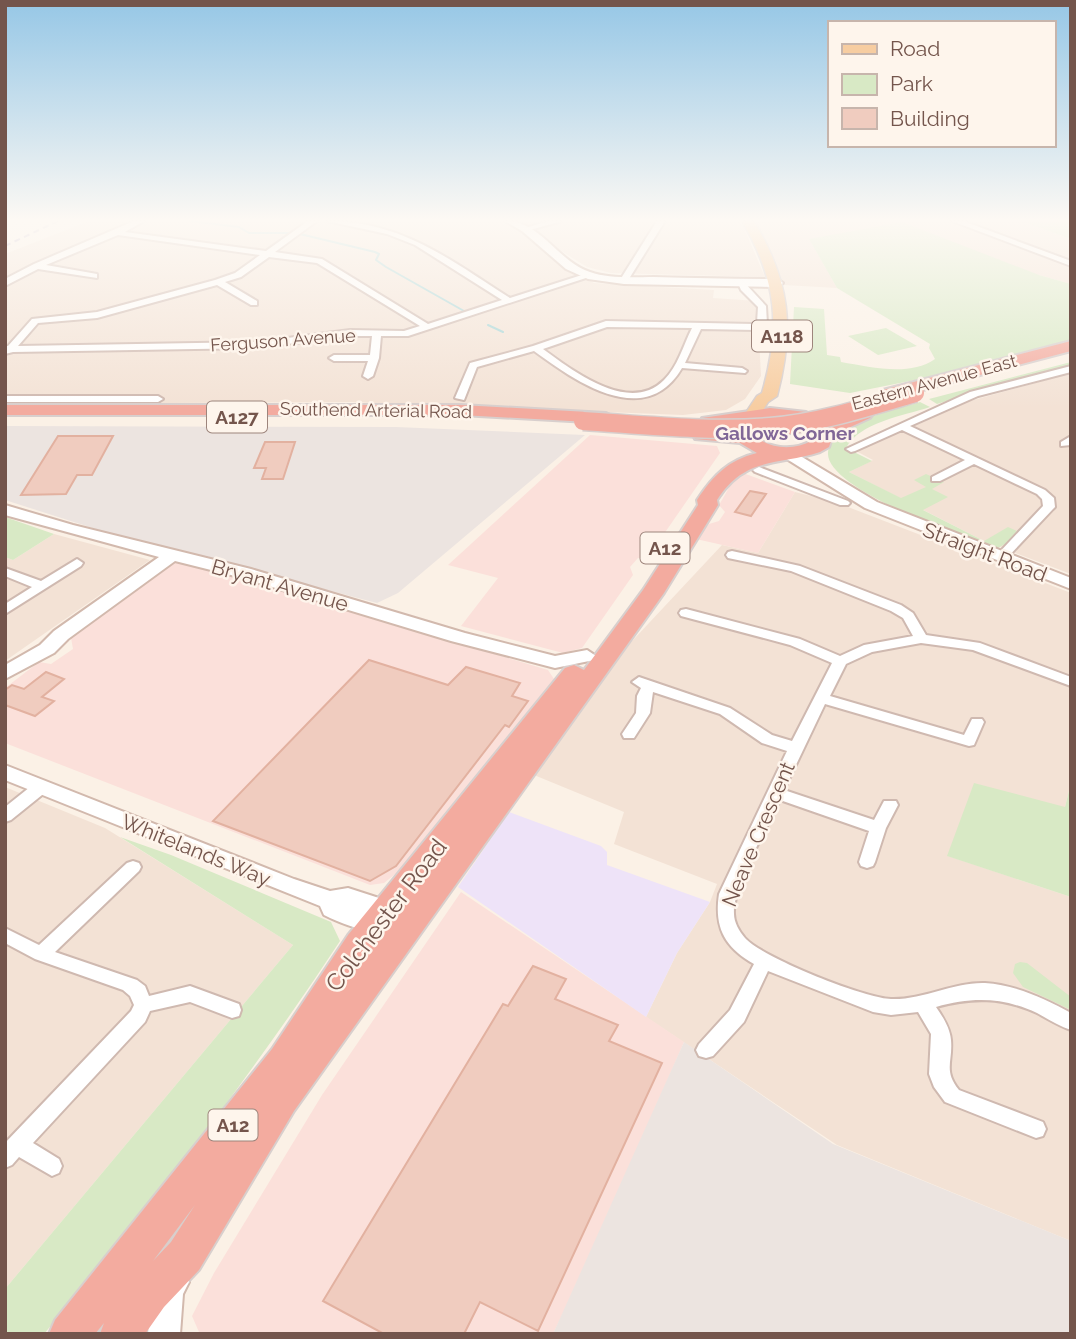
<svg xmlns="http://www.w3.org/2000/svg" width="1076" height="1339" font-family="Raleway,sans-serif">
<rect width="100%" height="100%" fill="#fbf1e6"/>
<path fill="#f3e2d5" d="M89,221H739L743,226L765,277L611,273L587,267L531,232L568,268L594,283L714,290L713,298L757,301L761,376L745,399L726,410L683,415L352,402L5,404V254Z
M748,221H1021L1071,239V284L1039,275L809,239L837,288L784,285Z
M1071,373V574L984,541L849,472L873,460L856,451L970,401Z
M795,492L835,502L1071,593V783L1065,807L948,856L1071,897V1241L837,1145L646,1017L677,953L710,902L717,884L614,844L624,812L534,775L575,720L605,670L722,545L758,553Z
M54,534L150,560L5,661V557L13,560Z
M5,787L105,828L293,945L5,1289Z"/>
<path fill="#fbe0da" d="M590,435L717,446L720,453L648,557L638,558L630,567L633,575L582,648L563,653L461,626L498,578L448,565Z
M743,473L795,492L758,553L696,539L709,524L719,521L725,512L719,505L730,486Z
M176,558L548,670L554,679L399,871L384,883L370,885L5,743V688L39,662L51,664L73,649L71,638Z
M461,892L684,1042L594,1249L553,1334L199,1332L192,1316L214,1273L322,1095Z"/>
<path fill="#ece4e0" d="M5,426L396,427L585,435L398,593L377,603L99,530L5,500Z
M684,1042L833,1144L1071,1241V1334H553Z"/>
<path fill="#eee3f8" d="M509,812L601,846L607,852V865L710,902L677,953L646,1017L458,887Z"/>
<path fill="#d8e9c5" d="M1021,221H1071V239Z
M902,222L1039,275L1071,284V341L915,380L850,393L790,384L794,307L824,309L827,355L840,357L841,362C871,367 909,377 935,359L929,348L930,344L837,288L809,239Z
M886,328L917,346L878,355L848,336Z
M1071,362V368L1012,381L937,404L929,399Z
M920,402L930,407C903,416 860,422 846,448L872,461L849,472L901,498L926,487L914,480L926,474L944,482L932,489L948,497L923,510L984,541L1008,527L1017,531L1005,544L996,549C969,539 808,484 830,446C845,419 893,411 920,402Z
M5,517L54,534L13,560L5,557Z
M974,783L1065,807L1071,783V897L947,856Z
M120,837L171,855L331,922L340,941C250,1078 149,1208 44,1334H5V1289L293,945Z
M1020,962L1027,963L1071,997V1010L1023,987L1013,973L1015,964Z"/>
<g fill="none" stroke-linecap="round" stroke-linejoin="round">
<path stroke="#a2d4d6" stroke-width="2" d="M190,221L239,227L249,233H288
M300,234L375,252L379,254L376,260L386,267L464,311
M488,325L503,332"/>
</g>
<path fill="#f0ccbf" stroke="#e2b1a0" stroke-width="2" d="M58,436H113L92,475H77L66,494L21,495Z
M265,442H295L283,479H262L266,468H254Z
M750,491L766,494L751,516L735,512Z
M369,660L448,685L466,667L520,683L512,696L528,701L509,727L505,725L396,866L370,881L213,821Z
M46,672L64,679L42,697L54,701L35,716L5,705V690L12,685L24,689Z
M533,966L566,979L555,999L618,1025L609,1041L662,1063L538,1331L480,1302L464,1334H384L323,1301L503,1004L508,1006Z"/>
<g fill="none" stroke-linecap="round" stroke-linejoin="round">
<defs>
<path id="street" d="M134,221H144L125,232L266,251L308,221H317L275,252L322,259L428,324L502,300L415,245L387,234L327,221C402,221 450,260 510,298L585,274L592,276L408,336H381L379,358L373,376L368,379L363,376L368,361H334L329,358L334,355H370L372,336H350L256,348L13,352L5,354V346H8L32,319L97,312L215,280L235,273L260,255L118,235L46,265L97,274V278L38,269L5,286V279L34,264ZM269,257L317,263L420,326L404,331L350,330L256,342L18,346L38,323L97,318L217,285L251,305H257V301L225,282L241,277Z
M549,221H562L526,231L522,229Z
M657,221H665L627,282H621L620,280Z
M952,221H963L1071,261V266Z
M742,280L766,306L767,324L756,330L701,329L685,363L742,368L747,371L745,373L682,368C645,431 575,381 534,351L477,367L464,400L455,398L470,363L533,346L606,321L754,324L757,323L758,307L741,290L738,283ZM607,327L692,328C683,346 678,366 664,380C629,415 572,370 543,349Z
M1071,366V372L978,396L910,426L1045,490L1054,498L1055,507L1053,509L1005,560L1001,561L995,557L1043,506L1042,499L1037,494L974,464L940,481H932V477L965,460L902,430L855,451L851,452L846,449L970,392Z
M5,396H158L163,399L158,402H5Z
M1071,436V445L1061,446V442Z
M759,467L848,501L850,503L848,505H840L755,472L753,470Z
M732,551L800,566L901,605L913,613L926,635L980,643L1071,677V686L973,650L921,643L872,652L846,664L830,696L964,735L972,719H982L984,722L974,745L969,746L825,704L784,790L874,820L884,801H896L898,805L886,828L875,862L873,866L867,868L861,866L859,862L869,831L780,800C768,826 732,888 734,914C734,922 739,931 745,938C763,958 864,998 891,999C924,1000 953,982 985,983C1016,985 1045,999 1071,1013V1030C1059,1026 1048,1019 1037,1013C1002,997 972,997 936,1007C943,1017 950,1028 951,1040C953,1062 943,1070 959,1090L1043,1122L1046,1129L1043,1136L1036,1138L945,1102L934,1087L929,1074L931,1034L918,1012L891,1015L873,1012L768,971L744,1022L713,1056L706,1058L699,1056L696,1050L699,1044L730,1010L754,964C724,947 714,927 719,894L787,751L762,743L720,714L653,692L650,713L634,738H624L622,734L636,713L637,696L641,688L632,682L639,677L730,708L772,735L792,741L832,663L790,645L681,616L679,613L681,610L686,609L800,639L840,656L864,645L913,636L903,618L891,611L791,571L728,558L726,555L728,552Z
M77,559L83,563L81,566L5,614V604L32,587L5,576V568L41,581Z
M41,781L47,783L49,787L47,791L11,820L5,822V807L35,783Z
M133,861L139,863L141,867L139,871L55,952L137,980L145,986L149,996L190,986L239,1004L241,1010L239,1016L232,1018L190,1002L150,1011L145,1022L33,1143L59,1159L62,1166L59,1173L52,1176L19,1157L12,1165L5,1168V1143L131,1011L134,1005L130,996L123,990L35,959L5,943V928L39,945L127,863Z"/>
<path id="secondary" d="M505,221C541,221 557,261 590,272C609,279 634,277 654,277C695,278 736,279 777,279L783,283L777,287L624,284L588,279L566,269L522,231Z
M787,448L877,502L1071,578V589L865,508L782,456L779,453L782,450Z
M5,505L73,525L251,569L465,633L555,656L587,650L596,656L594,660L555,668L451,641L239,577L175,561L68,639L54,653L5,679V665L40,645L54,631L159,557L5,515Z
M5,765L294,879L330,891L348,888L382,899L389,913L395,915L398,922L395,929C372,936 344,925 324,915L320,906L5,780Z
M173,1266L184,1271L189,1282L183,1294L180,1334H148L152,1292L162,1271Z"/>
<path id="primary" d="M742,221H754C790,282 795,328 777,396L768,402L757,420L751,422L743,417L757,396L762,393C781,327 777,281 742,221Z"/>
<path id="highway" d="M1071,341V351L889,399L880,394L883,390Z
M5,405H461L606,413L615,418L606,423L461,415H5Z
M770,408L806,412L826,423L864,409L873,414L870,418L833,435L829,447L820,452C777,466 745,456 717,500L718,505L664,593L294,1111L199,1270L164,1307L145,1334H100L104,1323L95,1334H49L55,1320L272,1049L348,935L565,668L574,665L584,670L643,590L698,505L697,500C713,476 728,460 757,453L740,443L695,439L693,435L695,431H731L732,426H702L700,422L702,418ZM781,418L799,422L815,433L813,440C792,452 767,449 750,432L749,428L762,420ZM195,1205L171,1242L153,1261Z"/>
</defs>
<use href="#street" stroke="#cfb9b0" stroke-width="4"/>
<use href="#secondary" stroke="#d2b9ad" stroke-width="4"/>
<use href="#primary" stroke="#d8cfcd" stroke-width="3"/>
<use href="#highway" stroke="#d8cfcd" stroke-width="4"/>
<use href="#street" fill="#fff" fill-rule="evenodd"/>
<use href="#secondary" fill="#fff" fill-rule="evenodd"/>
<use href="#primary" fill="#f7cda1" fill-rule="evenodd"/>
<use href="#highway" fill="#f3ab9f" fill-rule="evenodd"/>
<path stroke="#b2a5c5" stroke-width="2" stroke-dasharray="6 4.5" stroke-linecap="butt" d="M5,246L58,221"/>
<defs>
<path id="highway-bridge" d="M583,421C645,425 708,432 770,427C819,423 868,407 915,393"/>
</defs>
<use href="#highway-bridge" stroke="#d8cfcd" stroke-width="21" stroke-linecap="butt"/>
<use href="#highway-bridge" stroke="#f3ab9f" stroke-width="18"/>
</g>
<linearGradient id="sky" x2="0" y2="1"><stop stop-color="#96c7e6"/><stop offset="0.54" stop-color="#fdf9f4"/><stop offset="1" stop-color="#fdf9f4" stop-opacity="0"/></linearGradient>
<rect width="1076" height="408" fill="url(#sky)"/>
<g text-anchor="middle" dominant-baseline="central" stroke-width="5" stroke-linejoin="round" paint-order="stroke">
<g font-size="18" fill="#74554c" stroke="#fef5ec">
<text transform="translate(283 340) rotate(-4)">Ferguson Avenue</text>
<text transform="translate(934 382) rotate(-15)">Eastern Avenue East</text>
<text transform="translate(376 410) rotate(1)">Southend Arterial Road</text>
</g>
<g fill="#fef5ec" stroke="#9d857c" stroke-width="2">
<rect x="752" y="320.5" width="60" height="31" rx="5"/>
<rect x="207" y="401.5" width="60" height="31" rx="5"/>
<rect x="640.5" y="532.5" width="49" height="31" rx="5"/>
<rect x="208.5" y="1109.5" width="49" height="31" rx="5"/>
</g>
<g font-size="19" font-weight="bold" fill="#74554c">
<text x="782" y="336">A118</text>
<text x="237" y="417">A127</text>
<text x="665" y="548">A12</text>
<text x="233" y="1125">A12</text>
</g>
<g font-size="19" font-weight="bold" fill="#816797" stroke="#fef5ec">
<text x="785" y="433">Gallows Corner</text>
</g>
<g font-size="21" fill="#74554c" stroke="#fef5ec">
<text transform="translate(985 552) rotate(21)">Straight Road</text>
<text transform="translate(280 585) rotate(16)">Bryant Avenue</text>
<text transform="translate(758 834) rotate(-67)">Neave Crescent</text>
<text transform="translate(196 850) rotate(22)">Whitelands Way</text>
</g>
<g font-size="24" fill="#74554c" stroke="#fef5ec">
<text transform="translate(386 915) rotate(-53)">Colchester Road</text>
</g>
</g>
<rect width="1076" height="1339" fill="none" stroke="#74554c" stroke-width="14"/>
<rect x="828" y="21" width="228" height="126" fill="#fef5ec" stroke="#c7b5ac" stroke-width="2"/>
<rect x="842" y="44" width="35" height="10" fill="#f7cda1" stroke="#c7b5ac" stroke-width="2"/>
<text x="890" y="56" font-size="21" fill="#74554c">Road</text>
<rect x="842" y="74" width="35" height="21" fill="#d8e9c5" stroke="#c7b5ac" stroke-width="2"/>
<text x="890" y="91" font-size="21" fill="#74554c">Park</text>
<rect x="842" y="108" width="35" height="21" fill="#f0ccbf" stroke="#c7b5ac" stroke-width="2"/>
<text x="890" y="126" font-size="21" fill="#74554c">Building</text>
</svg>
